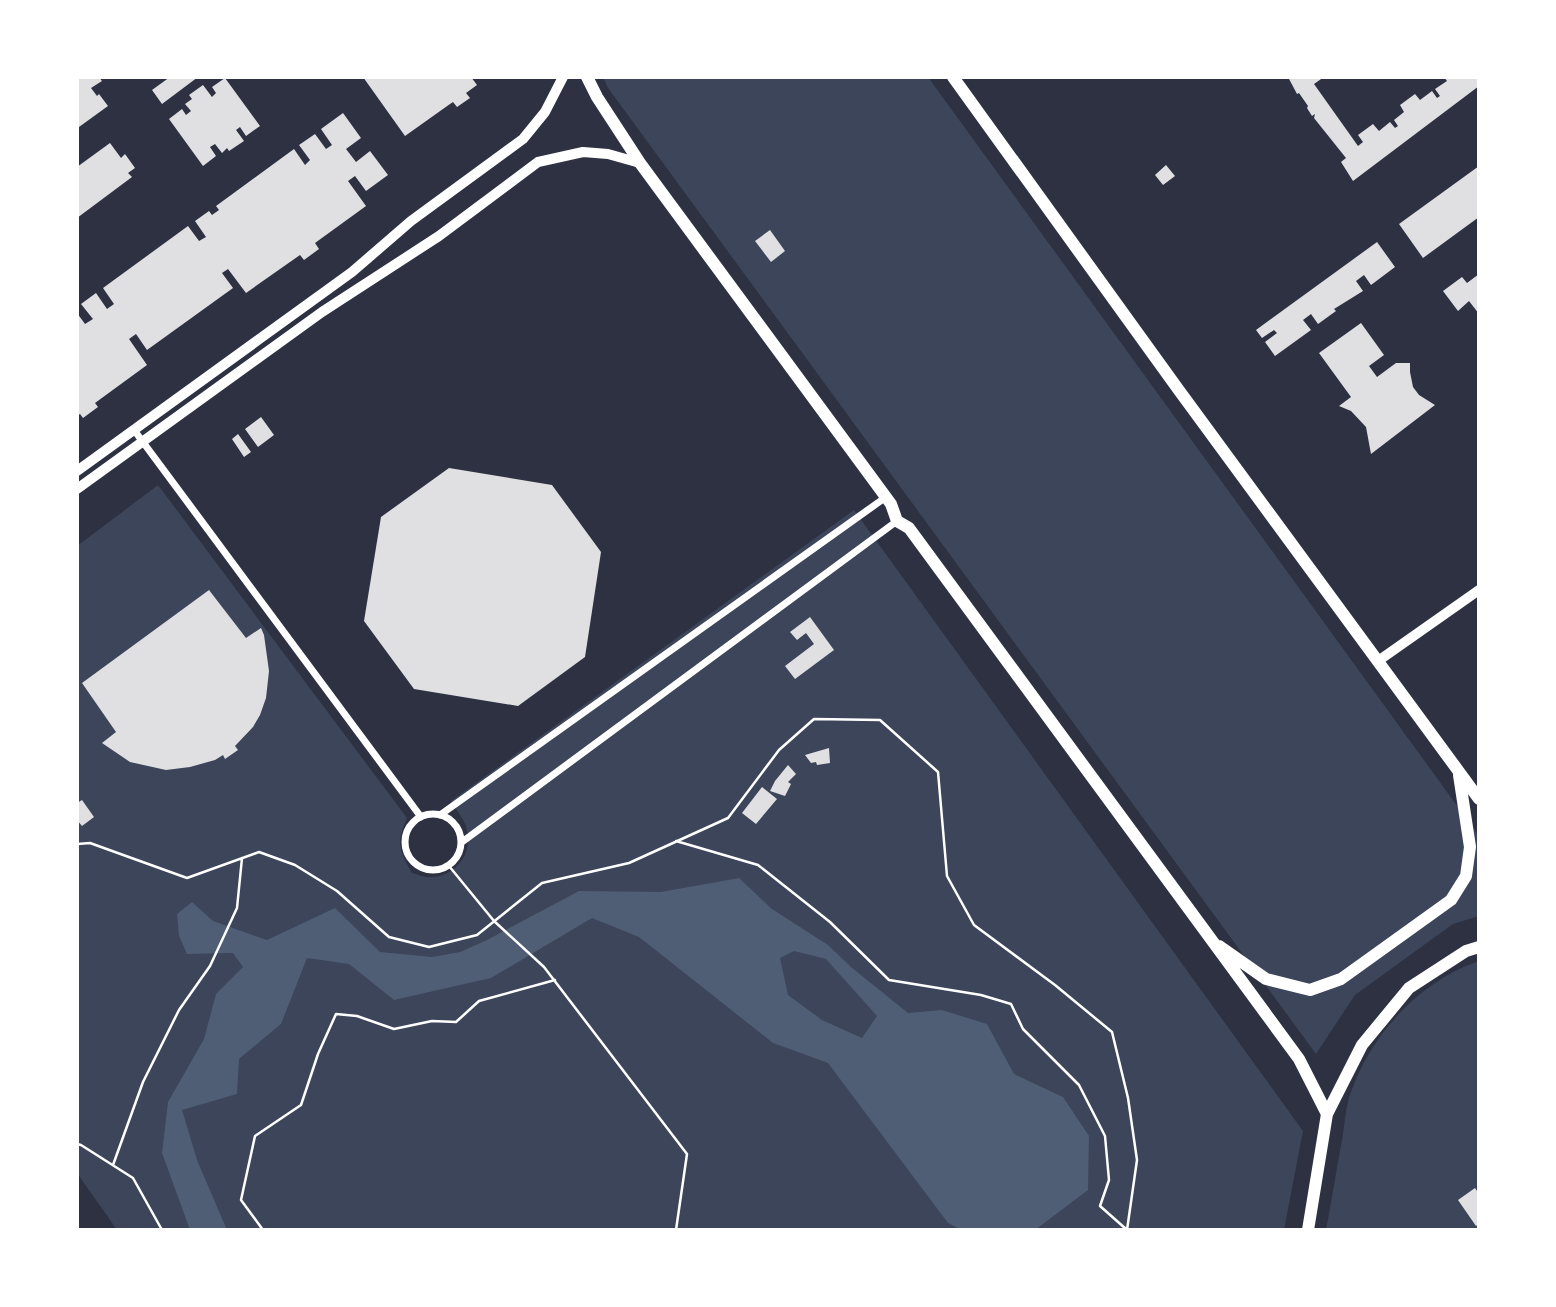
<svg xmlns="http://www.w3.org/2000/svg" width="1556" height="1307" font-family="'Zilla Slab',serif">
<rect width="100%" height="100%" fill="#2d3142"/>
<path fill="#3c4559" d="M603,77H928L1479,836V916L1453,924L1355,995L1316,1054L608,88Z
M158,485L407,818C396,843 399,850 412,873C417,874 423,877 428,877C453,879 474,854 467,830C465,820 456,810 451,801L854,510L1303,1131L1284,1230H117L77,1173V546Z
M1479,961V1230H1326C1332,1198 1337,1166 1343,1134C1345,1120 1346,1105 1351,1092C1372,1033 1420,981 1479,961Z"/>
<path fill="#4f5d75" fill-rule="evenodd" d="M739,878L772,909L828,945L851,967L908,1013L942,1010L987,1024L1014,1074L1063,1097L1089,1136L1088,1190L1035,1230H962L948,1223L828,1063L773,1043L639,937L592,918L491,978L394,1000L349,964L307,958L281,1024L239,1059L237,1094L182,1110L197,1160L227,1230H190L162,1153L168,1102L204,1039L216,994L243,967L233,953L187,954L179,936L177,914L192,902L213,921L267,940L335,908L380,952L432,957L460,952L487,940L579,891L661,892ZM794,951L826,959L877,1016L862,1038L822,1020L788,995L780,958Z"/>
<path fill="#e0e0e3" d="M77,77H99L102,81L91,88L97,96L99,94L108,106L79,127L77,125Z
M170,77H198L162,104L152,90Z
M363,77H471L477,85L466,93L470,98L457,107L453,102L450,104L405,136Z
M1288,77H1324L1314,84L1358,146L1363,142L1358,135L1373,124L1379,131L1390,122L1395,128L1398,126L1394,120L1404,112L1400,105L1415,94L1420,100L1432,91L1437,98L1440,96L1435,89L1447,81L1444,77H1479V86L1353,181L1341,162L1346,158L1314,118L1315,114L1312,116L1307,108L1308,106L1299,93L1297,94Z
M225,78L260,126L246,136L240,127L236,130L244,141L229,151L227,148L222,153L215,144L210,147L216,156L203,166L169,119L182,109L186,115L191,111L185,104L192,99L189,95L203,85L212,97L216,93L212,87Z
M343,113L361,138L346,149L356,162L370,151L388,175L366,191L355,176L348,181L366,206L315,243L319,249L304,260L300,255L246,293L228,269L222,273L233,288L147,350L136,334L129,339L147,365L95,403L98,407L83,418L80,414L77,416V313L85,324L93,319L81,304L96,293L107,309L114,304L103,288L188,226L199,241L206,237L195,221L209,211L212,215L219,210L216,206L294,149L305,165L310,160L299,145L315,134L326,149L332,145L321,129Z
M110,143L121,158L125,154L135,168L128,173L132,177L77,218V167Z
M1166,165L1175,176L1163,185L1155,175Z
M1479,166V217L1423,258L1399,224Z
M770,230L785,251L771,262L755,241Z
M1377,242L1395,267L1371,285L1364,275L1356,281L1363,291L1334,309L1336,311L1318,324L1311,314L1303,320L1311,330L1275,356L1265,342L1277,333L1274,330L1262,338L1256,330Z
M1479,274V314L1469,301L1458,311L1443,291L1462,277L1467,283Z
M1361,323L1384,355L1369,366L1377,377L1396,363H1410V372L1413,387L1419,395L1435,405L1371,454L1366,427L1351,411L1339,406L1351,397L1319,353Z
M261,417L274,435L258,447L245,429Z
M238,434L251,452L244,457L232,439Z
M449,468L552,485L601,552L585,657L518,706L414,689L364,621L381,517Z
M209,590L246,638L261,628L264,635L269,671L266,698L260,715L253,727L235,746L238,750L225,759L223,755L215,760L190,767L166,770L130,762L102,743L116,732L82,683Z
M810,617L834,650L795,679L785,666L814,644L806,633L797,640L790,632Z
M829,748L830,763L817,765L816,762L811,763L805,755Z
M788,765L796,774L788,782L791,784L785,796L770,791L775,781Z
M762,787L777,799L756,824L742,813Z
M82,800L94,817L82,826L77,820V803Z
M1475,1188L1479,1194V1224L1476,1226L1458,1200Z"/>
<g fill="none" stroke-linecap="round" stroke-linejoin="round">
<path stroke="#fff" stroke-width="2.5" d="M676,841L758,865L830,922L889,980L981,995L1011,1004L1023,1029L1079,1085L1105,1136L1109,1180L1100,1206L1126,1229
M77,844L90,843L187,878L259,852L295,865L337,891L389,937L429,947L477,935L542,883L629,863L728,818L779,750L814,719L880,720L938,772L947,876L974,925L1055,985L1112,1032L1128,1098L1137,1160L1127,1230
M449,866L494,921L544,967L687,1154L676,1230
M77,1144L81,1145L133,1178L162,1230
M113,1165L143,1082L179,1010L210,966L237,908L242,858
M263,1230L241,1200L255,1136L301,1105L318,1054L336,1014L357,1016L394,1029L432,1021L456,1022L479,1001L555,980"/>
<path stroke="#fff" stroke-width="7" d="M134,430L421,817
M405 842a28 28 0 1 1 56 0a28 28 0 1 1-56 0Z
M440,815L886,497
M462,842L897,521"/>
<path stroke="#fff" stroke-width="10" d="M77,471L352,272L411,221L523,139L545,112L563,77
M77,489L322,312L439,236L538,162L583,152L608,154L640,163
M1378,661L1479,590"/>
<path stroke="#fff" stroke-width="12" d="M587,77L597,97L640,163L891,504L897,521L909,528L1299,1059L1327,1114
M953,77L1178,389L1479,799
M1219,946L1266,979L1310,990L1341,979L1451,900L1466,876L1470,847L1459,775
M1308,1230L1327,1114L1362,1045L1409,988L1466,951L1479,947"/>
</g>
<rect width="1556" height="1307" fill="none" stroke="#ffffff" stroke-width="158"/>
</svg>
